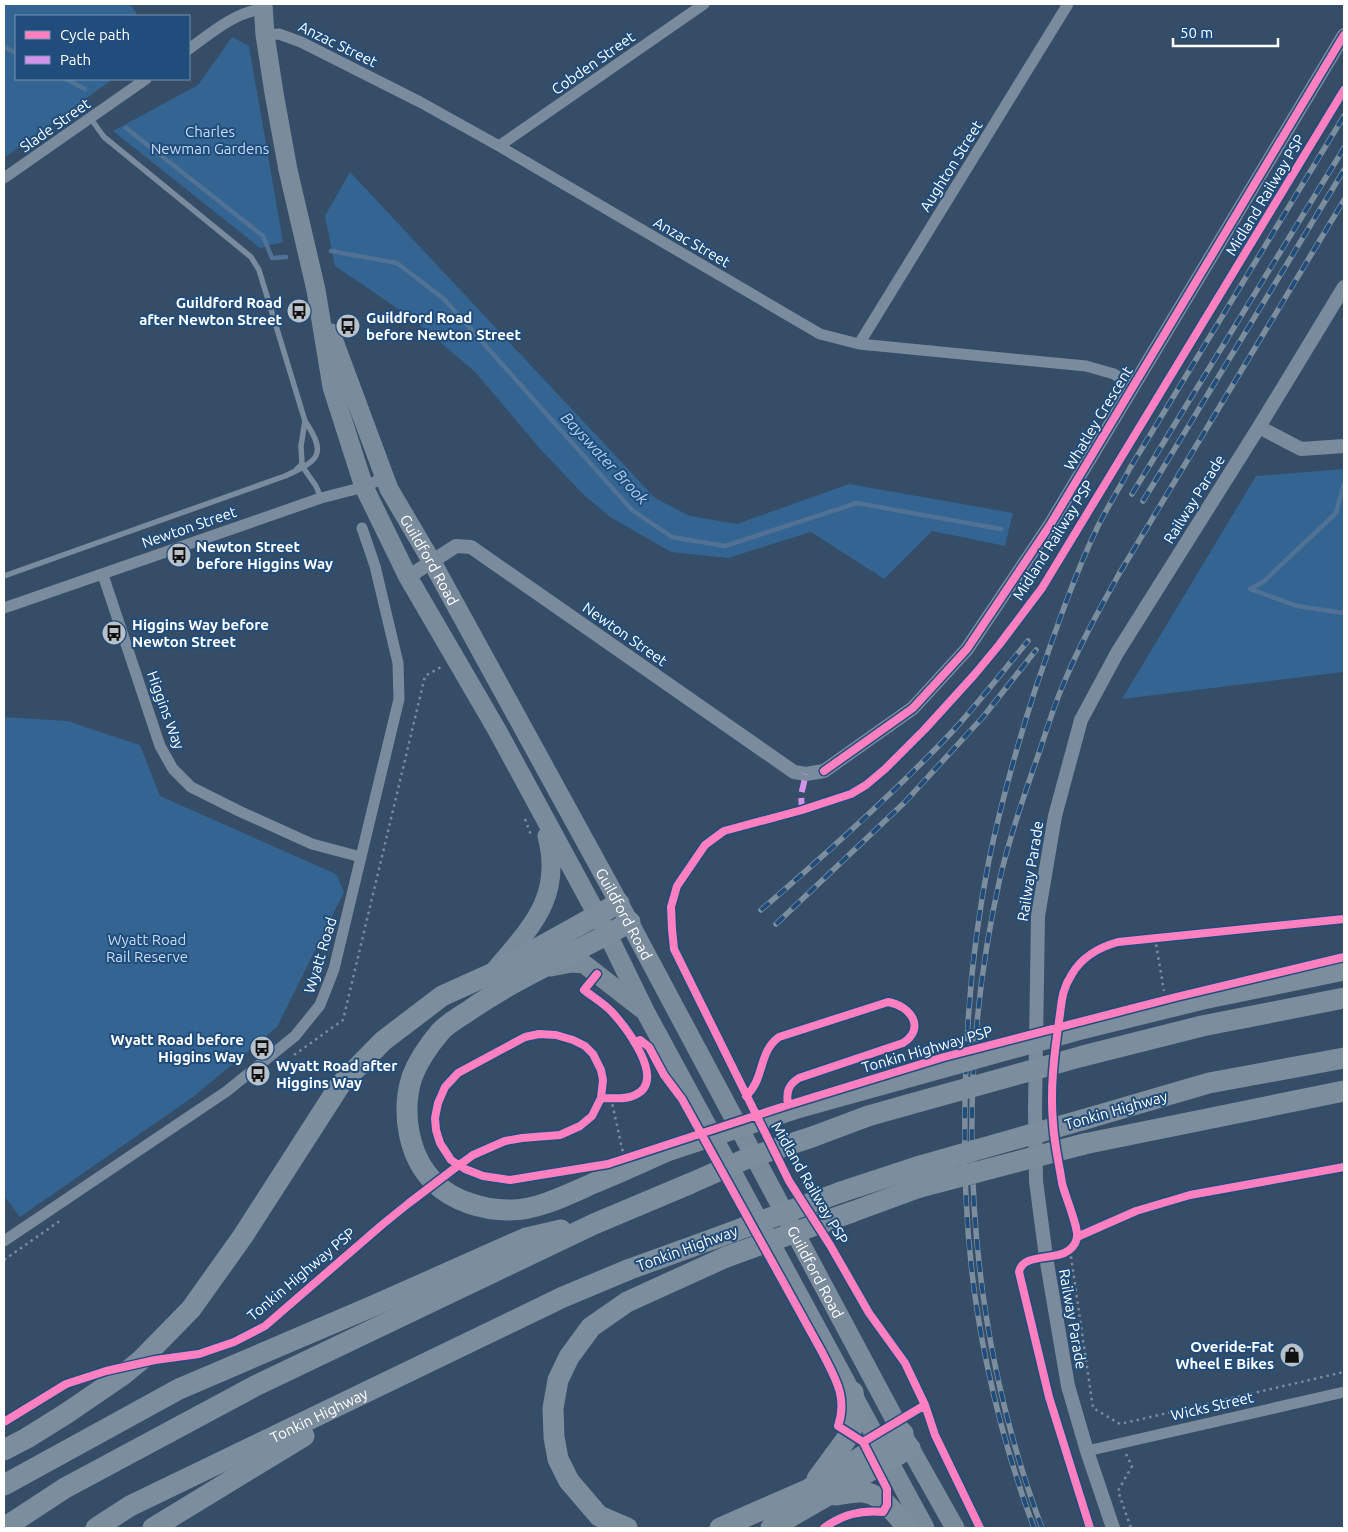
<svg xmlns="http://www.w3.org/2000/svg" width="1348" height="1532" font-family="Ubuntu,sans-serif">
<rect width="100%" height="100%" fill="#354d66"/>
<path fill="#336492" d="M4,4H130L138,16H16V79H113L4,158Z
M232,37L249,46L283,242L260,248L113,131L198,85Z
M350,172L655,498L690,516L737,524L849,484L1013,513L1005,546L932,531L884,579L811,532L728,558L671,552L610,517L582,493L541,450L475,372L413,319L335,266L325,216Z
M1344,469V672L1122,699L1256,476Z
M4,717L67,721L140,745L160,796L336,874L344,892L277,1027L193,1097L20,1217L4,1196Z"/>
<g fill="none" stroke-linecap="round" stroke-linejoin="round">
<path stroke="#517294" stroke-width="4.5" d="M4,47L16,53
M66,79L85,89
M126,128L263,236L272,258L286,257
M331,251L397,263L444,299L632,510L672,537L725,546L857,503L1001,529
M1250,589L1263,582L1336,513L1344,484
M1250,589L1297,606L1344,613"/>
<path stroke="#798b9d" stroke-width="2.5" stroke-dasharray="2.5 4" stroke-linecap="butt" d="M525,819L531,835
M1155,938L1164,991
M294,1055L343,1020L425,676L443,666
M611,1098L623,1153
M1070,1250L1093,1408L1120,1424L1344,1372
M4,1260L61,1220
M1126,1454L1132,1466L1118,1491L1131,1528"/>
<path stroke="#798b9d" stroke-width="5.5" d="M302,466L316,486L321,498
M297,469L302,464L301,446L305,421
M4,576L285,476C318,461 328,455 305,421L259,270L251,257L104,137L91,119"/>
<path stroke="#798b9d" stroke-width="11" d="M265,35L279,34L301,42L420,102L499,146L820,334L859,344L1086,366L1114,374L1133,386
M189,49C211,33 235,12 263,9
M499,146L704,4
M4,178L146,79
M859,344L1068,4
M103,575L160,746L173,769L191,787L239,811L312,844L361,857
M4,608L321,498L364,487L385,477
M4,1241L227,1091L295,1036L320,1005L334,969L399,699L398,663L375,566L362,528
M1087,1451L1344,1392"/>
<path stroke="#798b9d" stroke-width="14" d="M1259,427L1301,449L1344,446
M408,577L456,546L471,547L794,772L806,774L824,771L913,708L967,649L1050,525L1344,35
M1113,1528L1087,1451L1068,1386L1046,1257L1036,1181L1035,1109L1038,916L1055,816L1081,720L1117,653L1259,427L1344,287"/>
<g stroke="#7a8b9c" stroke-width="19">
<path d="M263,4L265,35L274,93L288,170L316,290L332,387L364,487L408,577L497,730L608,935L645,1011L925,1528"/>
<path id="s1" d="M331,333L389,489L432,562L619,903L910,1448L955,1528"/>
<path d="M551,967L572,963L584,964L642,1009"/>
<path d="M495,970C531,927 563,897 547,836"/>
</g>
<g stroke="#7c8d9d" stroke-width="21">
<path d="M630,922C576,953 518,976 467,1012C458,1018 447,1024 440,1032C429,1045 418,1061 412,1077C401,1112 408,1157 435,1183C453,1201 484,1210 508,1210C536,1211 569,1194 594,1183C619,1173 643,1162 667,1151"/>
<path d="M1085,1028L1203,999L1344,970"/>
<path d="M1083,1056L1202,1026L1344,998"/>
<path d="M794,1109L902,1079"/>
<path d="M1082,1120L1209,1083L1344,1058"/>
<path d="M812,1137L868,1116L907,1105"/>
<path d="M1084,1144L1344,1091"/>
<path d="M841,1192L920,1166"/>
<path d="M852,1212L920,1187"/>
<path d="M4,1450L27,1438L67,1413L124,1374L141,1360L191,1309L243,1236L340,1085L383,1041L442,996L493,973L619,903"/>
<path d="M817,1479L850,1434L856,1417L853,1392"/>
<path d="M4,1485L179,1389L373,1306L526,1238L561,1230"/>
<path d="M835,1495C843,1494 851,1492 859,1492C879,1490 895,1514 908,1528"/>
<path d="M4,1528L65,1488L255,1386L594,1224L689,1184"/>
<path id="s2" d="M96,1528L130,1506L563,1297L630,1269L713,1239"/>
<path d="M153,1528L304,1436"/>
<path d="M627,1528L599,1516L569,1481L558,1459L554,1437L553,1408L558,1380L569,1357L591,1327L627,1302L726,1257"/>
<path d="M720,1528L809,1489L869,1452L903,1433"/>
<path d="M771,1528L910,1448"/>
</g>
<defs>
<path id="rail" d="M1132,494L1344,148
M1143,501L1344,170
M761,910C826,854 890,797 950,734C977,705 1002,672 1028,641
M776,924L905,802L983,717L1036,650
M1034,1528C995,1423 970,1307 966,1195C964,1164 965,1132 965,1101C966,1020 973,940 989,860C1001,803 1017,746 1035,690C1054,635 1073,578 1098,526C1108,506 1120,487 1130,468L1344,116
M1042,1528C965,1323 952,1092 1000,878C1010,835 1025,792 1040,750C1047,728 1054,706 1063,685C1079,646 1099,610 1119,574L1344,200"/>
</defs>
<use href="#rail" stroke="#7c8d9d" stroke-width="5.5"/>
<use href="#rail" stroke="#204d7b" stroke-width="4" stroke-dasharray="11" stroke-linecap="butt"/>
<path stroke="#7c8d9d" stroke-width="21" d="M902,1079L1085,1028
M907,1105L1083,1056
M667,1151L794,1109
M920,1166L1082,1120
M689,1184L748,1158L812,1137
M920,1187L1084,1144
M713,1239L841,1192
M726,1257L852,1212"/>
<path stroke="#d193ec" stroke-width="6" stroke-dasharray="12 6" stroke-linecap="butt" d="M802,810L801,795L806,774"/>
<defs>
<path id="cycleway" d="M824,771L913,708L967,649L1050,525L1344,35
M597,974L584,990C593,997 603,1003 611,1011C625,1026 668,1081 635,1095C626,1100 611,1098 601,1098
M634,1042L640,1040L649,1047L664,1075L682,1099L822,1352C835,1378 848,1397 838,1426L863,1442
M746,1096C765,1079 758,1052 779,1037L888,1002C911,1006 926,1028 903,1043L799,1078C788,1085 786,1092 788,1105
M1077,1237L1136,1211L1190,1195L1344,1167
M4,1422L66,1384L106,1371L155,1360L199,1354L234,1342L265,1326L383,1224L409,1203L455,1168L473,1155L505,1141L522,1138L560,1135L580,1126L592,1116L601,1098L603,1080L601,1070L593,1054L585,1046L573,1040L556,1035L539,1034L525,1037L458,1073L445,1087L438,1103L435,1118L436,1130L440,1143L451,1160L465,1169L483,1176L510,1180L608,1164L788,1105L944,1057L1176,997L1344,957
M824,1528C841,1515 862,1510 883,1512L887,1505V1489L863,1442L925,1405
M980,1528L935,1435L925,1405L905,1363L869,1313L830,1245L789,1181L674,949L672,929L671,907L677,886L705,845L724,831L802,810L851,794L866,785L885,769L925,729L975,674L999,645L1042,588L1344,90
M1090,1528L1049,1397L1019,1272C1024,1248 1070,1267 1077,1238C1079,1228 1065,1196 1062,1183C1059,1163 1054,1143 1053,1123C1050,1089 1054,1055 1059,1021C1062,1002 1061,991 1072,974C1082,957 1100,947 1118,942L1344,919"/>
</defs>
<use href="#cycleway" stroke="#204d7b" stroke-width="11"/>
<use href="#cycleway" stroke="#ff80c0" stroke-width="8"/>
</g>
<defs>
<symbol id="bus-disc" viewBox="-11 -11 22 22"><circle r="9.5" fill="#b8c1c9" stroke="#204d7b"/><path d="M-5-6H5V4H4V6H2V4H-2V6H-4V4H-5ZM-3.5-4V0h7V-4ZM-3.5 1.2v1.5H-2V1.2ZM2 1.2v1.5H3.5V1.2Z" fill="#111"/></symbol>
<symbol id="shop-disc" viewBox="-11 -11 22 22"><circle r="9.5" fill="#b8c1c9" stroke="#204d7b"/><path d="M-5-2.5h2.3a2.7 3.5 0 0 1 5.4 0H5L5.5 6h-11ZM-1.5-2.5h3a1.5 2.3 0 0 0-3 0Z" fill="#111"/></symbol>
</defs>
<g fill-rule="evenodd">
<use href="#bus-disc" x="285" y="297" width="28" height="28"/>
<use href="#bus-disc" x="334" y="312" width="28" height="28"/>
<use href="#bus-disc" x="165" y="541" width="28" height="28"/>
<use href="#bus-disc" x="100" y="619" width="28" height="28"/>
<use href="#bus-disc" x="248" y="1034" width="28" height="28"/>
<use href="#bus-disc" x="244" y="1060" width="28" height="28"/>
<use href="#shop-disc" x="1278" y="1341" width="28" height="28"/>
</g>
<g text-anchor="middle" dominant-baseline="central" stroke-width="4" stroke-linejoin="round" paint-order="stroke">
<g font-size="15" fill="#fff" stroke="#204d7b">
<text transform="translate(338 44) rotate(26)">Anzac Street</text>
<text transform="translate(593 63) rotate(-35)">Cobden Street</text>
<text transform="translate(55 125) rotate(-35)">Slade Street</text>
<text transform="translate(951 166) rotate(-58)">Aughton Street</text>
<text transform="translate(1265 195) rotate(-59)">Midland Railway PSP</text>
<text transform="translate(692 242) rotate(30)">Anzac Street</text>
<text transform="translate(1098 418) rotate(-59)">Whatley Crescent</text>
<text transform="translate(1194 499) rotate(-58)">Railway Parade</text>
<text transform="translate(189 527) rotate(-19)">Newton Street</text>
<text transform="translate(1053 540) rotate(-58)">Midland Railway PSP</text>
<text stroke="none"><textPath href="#s1" startOffset="248">Guildford Road</textPath></text>
<text transform="translate(625 634) rotate(35)">Newton Street</text>
<text transform="translate(166 710) rotate(70)">Higgins Way</text>
<text transform="translate(1030 871) rotate(-81)">Railway Parade</text>
<text stroke="none"><textPath href="#s1" startOffset="652">Guildford Road</textPath></text>
<text transform="translate(320 955) rotate(-73)">Wyatt Road</text>
<text transform="translate(927 1049) rotate(-16)">Tonkin Highway PSP</text>
<text transform="translate(1116 1110) rotate(-16)">Tonkin Highway</text>
<text transform="translate(810 1183) rotate(60)">Midland Railway PSP</text>
<text transform="translate(687 1248) rotate(-20)">Tonkin Highway</text>
<text stroke="none"><textPath href="#s1" startOffset="1058">Guildford Road</textPath></text>
<text transform="translate(301 1274) rotate(-40)">Tonkin Highway PSP</text>
<text transform="translate(1073 1319) rotate(80)">Railway Parade</text>
<text transform="translate(1212 1406) rotate(-13)">Wicks Street</text>
<text stroke="none"><textPath href="#s2" startOffset="250">Tonkin Highway</textPath></text>
</g>
<g font-size="15" fill="#c6def5" stroke="#204d7b">
<text x="210" y="131">Charles<tspan x="210" dy="17">Newman Gardens</tspan></text>
<text x="147" y="939">Wyatt Road<tspan x="147" dy="17">Rail Reserve</tspan></text>
</g>
<g font-size="15" font-weight="bold" fill="#fff" stroke="#204d7b" text-anchor="start">
<text x="282" y="302" text-anchor="end">Guildford Road<tspan x="282" dy="17">after Newton Street</tspan></text>
<text x="366" y="317">Guildford Road<tspan x="366" dy="17">before Newton Street</tspan></text>
<text x="196" y="546">Newton Street<tspan x="196" dy="17">before Higgins Way</tspan></text>
<text x="132" y="624">Higgins Way before<tspan x="132" dy="17">Newton Street</tspan></text>
<text x="244" y="1039" text-anchor="end">Wyatt Road before<tspan x="244" dy="17">Higgins Way</tspan></text>
<text x="276" y="1065">Wyatt Road after<tspan x="276" dy="17">Higgins Way</tspan></text>
<text x="1274" y="1346" text-anchor="end">Overide-Fat<tspan x="1274" dy="17">Wheel E Bikes</tspan></text>
</g>
<g font-size="16" font-style="italic" fill="#adcfee" stroke="#204d7b">
<text transform="translate(605 458) rotate(47)">Bayswater Brook</text>
</g>
</g>
<rect width="1348" height="1532" fill="none" stroke="#ffffff" stroke-width="10"/>
<rect x="15" y="15" width="175" height="65" fill="#204d7b" stroke="#7994b0"/>
<rect x="25" y="31" width="25" height="8" fill="#ff80c0" stroke="#7994b0"/>
<text x="60" y="40" font-size="15" fill="#ffffff">Cycle path</text>
<rect x="25" y="56" width="25" height="8" fill="#d193ec" stroke="#7994b0"/>
<text x="60" y="65" font-size="15" fill="#ffffff">Path</text>
<path d="M1173 38v8h105v-8" fill="none" stroke="#ffffff" stroke-width="2.5"/>
<text x="1180" y="38" font-size="15" fill="#ffffff" stroke="#204d7b" stroke-width="4" paint-order="stroke">50 m</text>
</svg>
